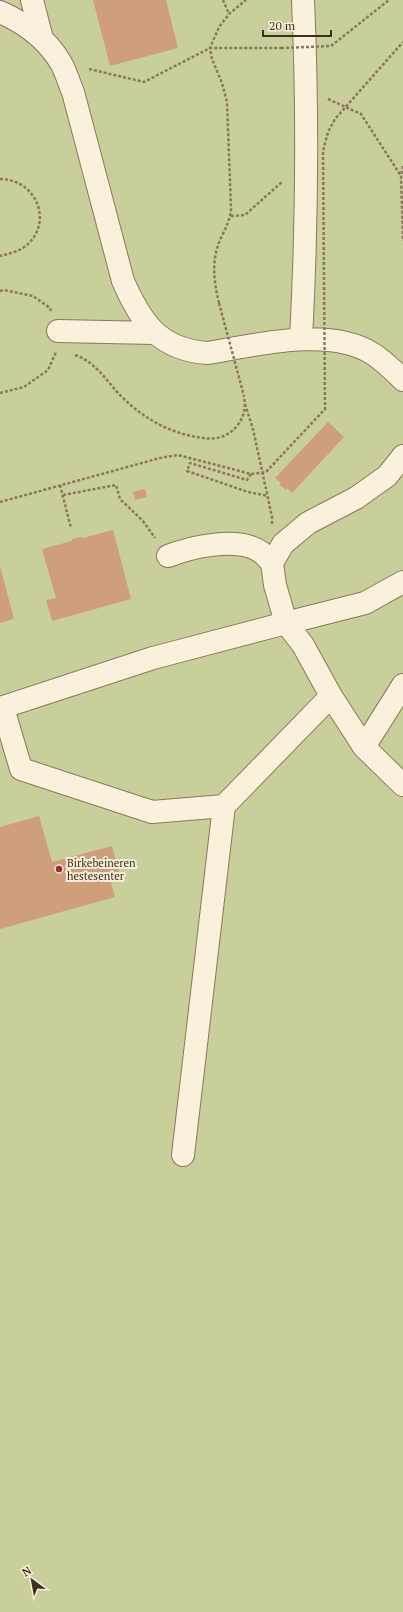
<svg xmlns="http://www.w3.org/2000/svg" width="403" height="1612" font-family="'PT Serif',serif">
<rect width="100%" height="100%" fill="#f0e4c8"/>
<path fill="#c9cf9b" d="M0,0H403V1612H0Z"/>
<path fill="#cf9f7d" d="M93,0H166L178,48L110,66Z
M328,422L344,437L292,493L287,488L286,490L279,484L281,483L275,478Z
M145,489L147,497L135,500L133,492Z
M113,530L131,599L52,621L46,600L56,598L42,549L72,541V539L82,537L83,538Z
M0,566L14,619L0,623Z
M39,816L52,862L112,846L120,876L110,879L115,897L0,929V827Z"/>
<g fill="none" stroke-linecap="round" stroke-linejoin="round">
<defs>
<path id="minor" d="M32,0L42,39
M0,12C25,23 47,39 61,63C66,72 69,83 73,92L123,281C141,322 159,350 208,353C256,345 330,326 373,354C384,361 394,371 403,380
M58,331L154,333
M301,339C307,226 308,113 303,0
M168,556C191,547 238,536 261,552C265,555 268,559 272,563
M403,582L365,603L286,623L303,645L331,696L364,747L403,785
M0,708L153,658L286,623L275,585L272,563L283,544L308,523L356,498L387,476L403,456
M3,708L21,769L152,812L224,806
M364,747L403,685
M183,1155L224,806L331,696"/>
</defs>
<use href="#minor" stroke="#8d765c" stroke-width="24"/>
<path stroke="#8d765c" stroke-width="2.5" stroke-dasharray="3 2" stroke-linecap="butt" d="M223,0L229,14
M331,46L389,0
M89,69L144,82L210,48H281
M328,99L361,114L401,176
M403,166L401,176L403,241
M0,179C38,179 55,226 23,248C16,252 8,254 0,256
M231,216L245,215L283,181
M0,291L4,290L33,296L50,308L51,311
M219,303C214,282 211,261 220,240C225,229 231,219 231,208L227,102L222,83L212,59L210,48L219,27L229,14L246,0
M75,355C96,362 107,382 122,397C144,419 171,434 203,438C215,440 228,437 236,427C244,418 246,408 244,396
M0,393L24,387L48,370L56,352
M245,404L253,429L272,517V524
M251,474L247,480L190,463L187,471L248,492L268,496
M60,485L71,528
M63,495L116,485L120,499L143,521L155,538"/>
<use href="#minor" stroke="#faf1dc" stroke-width="22"/>
<path stroke="#8d765c" stroke-width="2.5" stroke-dasharray="3 2" stroke-linecap="butt" d="M281,48L331,46
M219,303L244,396
M0,502L160,458L178,455L251,474L266,472L325,409L323,151L328,132L335,119L403,42"/>
</g>
<circle fill="#9e2a2b" stroke="#f7eed8" stroke-width="1.5" cx="59" cy="869" r="4"/>
<g text-anchor="middle" dominant-baseline="central" stroke-width="4" stroke-linejoin="round" paint-order="stroke">
<g font-size="11" fill="#3d2e20" stroke="#f7eed8" text-anchor="start">
<text x="67" y="863">Birkebeineren<tspan x="67" dy="13">hestesenter</tspan></text>
</g>
</g>
<g transform="translate(32 1580) rotate(328)" stroke="#f7eed8" stroke-width="3" paint-order="stroke">
<path d="M0-3L7 15L0 10L-7 15Z" fill="#3d2e20"/>
<text y="-6" font-size="11" font-weight="bold" text-anchor="middle" fill="#3d2e20">N</text>
</g>
<path d="M263 30v6h68v-6" fill="none" stroke="#3d2e20" stroke-width="2"/>
<text x="269" y="30" font-size="12" fill="#3d2e20" stroke="#f7eed8" stroke-width="3" paint-order="stroke">20 m</text>
</svg>
